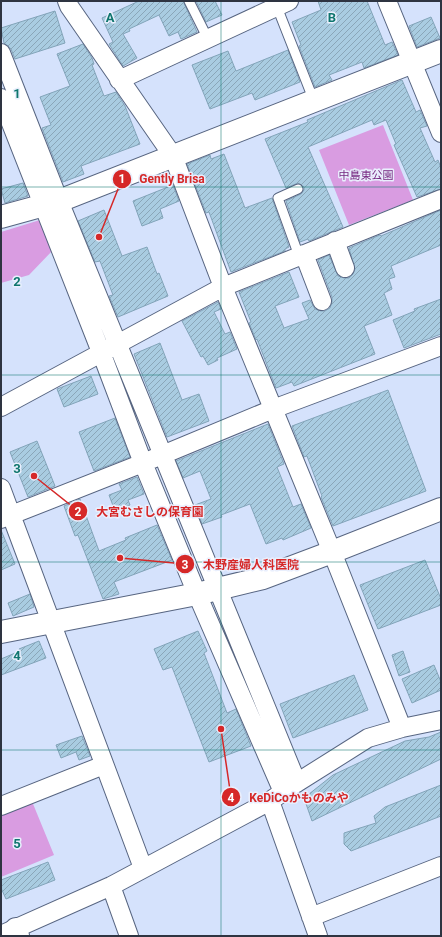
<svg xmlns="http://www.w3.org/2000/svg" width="442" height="937" font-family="Roboto,'Noto Sans JP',sans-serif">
<defs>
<pattern id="building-hatch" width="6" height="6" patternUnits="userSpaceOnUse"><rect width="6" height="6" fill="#a9cce1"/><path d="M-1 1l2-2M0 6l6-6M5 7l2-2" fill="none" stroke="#8aa6b8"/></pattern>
</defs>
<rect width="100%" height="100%" fill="#d5e2fc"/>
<path fill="#d99ce1" d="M383,125L413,200L349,225L319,150Z
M40,220L53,250L29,275L1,283V232Z
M31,799L54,855L1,877V811Z"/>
<path fill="url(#building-hatch)" stroke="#82a4b9" d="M139,1H183L197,32L181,39L178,32L169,36L159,15L129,29L130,31L123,34L137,58L123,66L109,44L113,42L102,18Z
M196,1H215L222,15L206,22Z
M318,1H367L385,45L392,42L398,55L364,68L362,62L329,75L332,80L315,87L299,46L301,45L292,22L321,10Z
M55,11L65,43L15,59L11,49L4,43L1,28Z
M431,17L440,38L417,47L409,26Z
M83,44L92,58L94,64L92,65L104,96L116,92L125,106L140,144L81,166L84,174L63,182L42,128L51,125L40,97L70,86L57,54Z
M288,50L300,82L255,100L252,93L210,109L192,65L228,51L236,71Z
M402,80L416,112L420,110L427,126L420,128L435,162L438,160L441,168V189L417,197L394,145L396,144L386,120L374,125L372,120L308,147L343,227L309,241L308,239L300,242L286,201L301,194L304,190V187L298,183L286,188L265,139L308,122L307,120Z
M224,154L245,208L272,198L289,247L285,249V251L231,272L209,212L206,213L187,164L210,155L211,159Z
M23,183L28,196L5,203L1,189Z
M173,185L179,201L160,209L163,218L142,226L133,201Z
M104,210L122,256L147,247L157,274L159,273L168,296L118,317L109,296L113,295L100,261L95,262L78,221Z
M441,210V245L391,266L395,277L389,279L392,289L384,293L392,315L364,326L375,354L294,386L292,382L276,388L257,339L256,340L249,323L251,322L239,292L289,272L299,297L275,306L284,328L309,319L302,303L310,300L315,309L321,311H325L330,308L332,302V297L318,260L329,255L338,276L344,278H349L353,274L355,269L349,248L380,235L381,236Z
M441,299V334L404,348L393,320L415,311L414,309Z
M218,302L221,309L214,312L225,334L230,332L237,349L217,358L218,360L208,365L203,356L201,357L182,321Z
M160,343L182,400L199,394L209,421L167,437L134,354Z
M91,376L98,394L64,407L57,389Z
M388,390L426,491L333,526L321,497L322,496L307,456L304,457L292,426Z
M115,418L130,457L94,471L79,432Z
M268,424L284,464L277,467L293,507L301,504L311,528L283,540L282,538L266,544L250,504L221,515L222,517L202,524L195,505L211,499L200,471L183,478L176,461Z
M37,441L55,486L28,497L10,452Z
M137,477L144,494L128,500L130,505L115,511L109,495L122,490L119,484Z
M80,499L99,551L126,540L125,538L157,525L172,560L114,582L119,594L103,599L78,535L75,536L64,506Z
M1,530L15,564L1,570Z
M425,560L441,599V605L378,629L360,585Z
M30,594L34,607L13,616L8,603Z
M198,631L207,651L204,653L227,713L236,709L251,746L209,762L172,667L163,670L154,649Z
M39,641L46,658L1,675V659L20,651L19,649Z
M403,651L410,672L399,676L392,655Z
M434,665L441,682V690L412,703L402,679Z
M354,675L368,710L293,738L280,704Z
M441,732V759L312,821L304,798L333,775L405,741L429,737Z
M82,736L90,756L79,760L76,752L61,758L56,745Z
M441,785V816L351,851L344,844V833L376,823L374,816L385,807Z
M48,862L55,880L6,899L1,888V880Z"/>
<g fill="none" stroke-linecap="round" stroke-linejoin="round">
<defs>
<path id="service" d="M189,1L208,39
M277,7L314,101
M298,189L278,198L299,256"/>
<path id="minor" d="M67,1L69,6L173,156L223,287L332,552L402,728
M387,1L441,133
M1,53L59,201L297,783
M119,80L289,1
M1,98L101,352L143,463L197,594L283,792L270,801L318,936
M335,241L345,268
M304,254L322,301
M1,407L223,287L441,199
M1,488L143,868
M1,519L143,463L273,409L441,346
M287,789L368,738L402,728L441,720
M1,806L104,765
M111,886L129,936
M311,917L441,866
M1,935L111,886L270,801"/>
<path id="tertiary" d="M1,217L59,201L441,51
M1,632L197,594L263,578L332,552L441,509
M16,929L18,936"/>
</defs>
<use href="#service" stroke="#576581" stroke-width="11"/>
<use href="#minor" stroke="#576581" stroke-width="20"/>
<use href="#tertiary" stroke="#576581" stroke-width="24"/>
<use href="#service" stroke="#fff" stroke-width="9"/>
<use href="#minor" stroke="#fff" stroke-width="18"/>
<use href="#tertiary" stroke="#fff" stroke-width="22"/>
</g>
<path fill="none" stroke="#0f766e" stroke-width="1" stroke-opacity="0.55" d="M221,1V936M1,187H441M1,375H441M1,562H441M1,750H441"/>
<g text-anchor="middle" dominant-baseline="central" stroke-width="3" stroke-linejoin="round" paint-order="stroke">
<g font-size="11" fill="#772981" stroke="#e9effd">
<text x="366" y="175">中島東公園</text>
</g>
</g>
<g font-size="13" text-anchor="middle" font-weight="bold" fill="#0f766e" stroke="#e9effd" stroke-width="3" stroke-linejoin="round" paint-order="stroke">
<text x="110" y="22">A</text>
<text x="332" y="22">B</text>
<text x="17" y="98">1</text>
<text x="17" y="286">2</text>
<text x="17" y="473">3</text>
<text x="17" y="660">4</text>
<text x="17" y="848">5</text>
</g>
<path fill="none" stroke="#d62828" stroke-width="1.5" d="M99 237L122 179M34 476L78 511M120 558L185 564M221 729L231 797"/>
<g fill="#d62828" stroke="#e9effd" stroke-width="1.5">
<circle cx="99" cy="237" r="4"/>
<circle cx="34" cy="476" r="4"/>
<circle cx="120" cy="558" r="4"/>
<circle cx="221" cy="729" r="4"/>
<circle cx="122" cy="179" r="10"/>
<circle cx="78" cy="511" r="10"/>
<circle cx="185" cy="564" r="10"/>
<circle cx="231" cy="797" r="10"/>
</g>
<g font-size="12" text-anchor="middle" font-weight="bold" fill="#fff">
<text x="122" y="183">1</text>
<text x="78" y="516">2</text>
<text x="185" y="569">3</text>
<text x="231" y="802">4</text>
</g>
<g font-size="12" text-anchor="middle" font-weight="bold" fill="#d62828" stroke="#e9effd" stroke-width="3" stroke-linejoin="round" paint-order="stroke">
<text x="172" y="183">Gently Brisa</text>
<text x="150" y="516">大宮むさしの保育園</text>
<text x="251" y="569">木野産婦人科医院</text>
<text x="299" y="802">KeDiCoかものみや</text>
</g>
<rect width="442" height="937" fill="none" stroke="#2e3441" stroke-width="4"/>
</svg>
